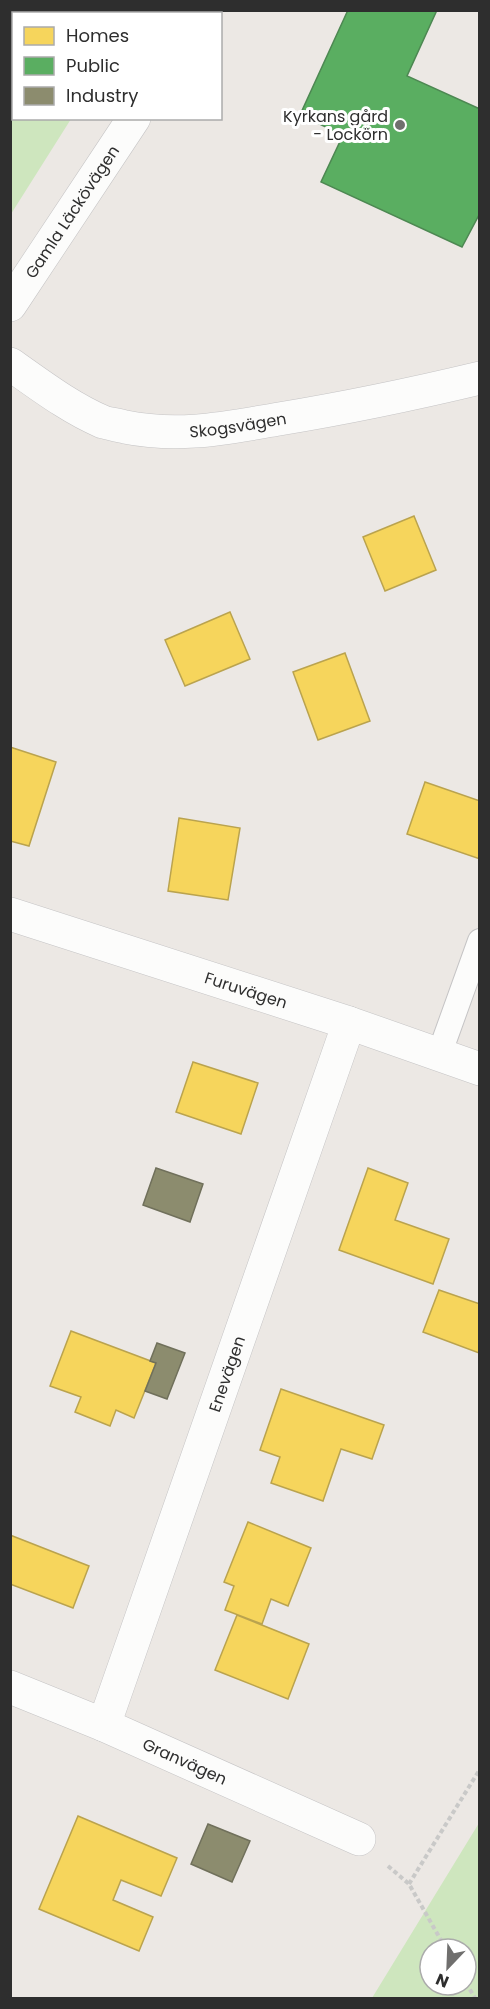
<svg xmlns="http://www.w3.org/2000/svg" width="490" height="2009" font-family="Poppins,sans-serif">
<rect width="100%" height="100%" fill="#ece8e4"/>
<path fill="#cee6be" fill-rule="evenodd" d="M11,10L139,11L137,14H14V118L71,119L11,214Z
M479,1823V1998H372ZM430,1949H466V1985H430Z"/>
<path fill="#f6d55c" stroke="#baa34e" stroke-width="1.5" d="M414,516L436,570L385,591L363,537Z
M230,612L250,659L185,686L165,640Z
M345,653L370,721L318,740L293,672Z
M10,747L56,762L29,846L10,841Z
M425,782L480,801V859L407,834Z
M179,818L240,828L228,900L168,891Z
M193,1062L258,1083L241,1134L176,1112Z
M368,1168L408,1183L395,1220L449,1239L433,1284L339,1250Z
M439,1290L480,1304L479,1353L423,1332Z
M71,1331L156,1363L134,1418L116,1410L110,1426L75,1412L81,1397L50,1386Z
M281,1389L384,1425L372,1459L341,1449L323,1501L271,1483L280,1457L260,1450Z
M248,1522L311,1548L288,1606L271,1599L262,1624L225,1610L234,1586L224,1582Z
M10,1535L89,1566L73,1608L10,1584Z
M237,1615L309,1644L288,1699L215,1670Z
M78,1816L177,1858L161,1896L121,1880L113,1900L153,1917L139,1951L39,1909Z"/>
<path fill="#5aae61" stroke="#4d8852" stroke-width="1.5" d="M348,10H437L407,76L480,109V213L462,247L321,182L343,135L300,115Z"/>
<path fill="#8c8c6e" stroke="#70705b" stroke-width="1.5" d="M156,1168L203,1184L190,1222L143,1205Z
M157,1343L185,1353L167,1399L145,1391L156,1363L150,1361Z
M208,1824L250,1841L232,1882L191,1864Z"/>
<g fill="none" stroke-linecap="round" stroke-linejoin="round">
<defs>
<path id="lane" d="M439,1055L480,941"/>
<g id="street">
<path d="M200,14L202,10"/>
<path id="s1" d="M10,305L134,118"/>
<path id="s2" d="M10,364C40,385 70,408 103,422C110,424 118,425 125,427C180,438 225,428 279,419C346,408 413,394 480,378"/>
<path id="s3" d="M10,914L349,1023L480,1069"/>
<path id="s4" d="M10,1687L104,1725L359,1839"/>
<path id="s5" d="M104,1725L349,1023"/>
</g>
</defs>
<use href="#lane" stroke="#c5c4c5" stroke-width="26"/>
<use href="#street" stroke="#c5c4c5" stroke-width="34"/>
<path stroke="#c9c9c8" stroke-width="4" stroke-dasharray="4.5 3" stroke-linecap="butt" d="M388,1866L409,1884L446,1949
M409,1884L480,1769
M466,1983L475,1998"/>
<use href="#lane" stroke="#fcfcfb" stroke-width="24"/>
<use href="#street" stroke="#fcfcfb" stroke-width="33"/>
</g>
<circle fill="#706f6e" stroke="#fff" stroke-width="2" cx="400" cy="125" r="6"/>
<g text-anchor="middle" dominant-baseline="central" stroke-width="6" stroke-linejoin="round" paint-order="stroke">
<g font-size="16" fill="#2e2e2e" stroke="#fff" text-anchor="end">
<text x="388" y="116">Kyrkans gård<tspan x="388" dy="18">- Lockörn</tspan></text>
</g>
<g font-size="16" fill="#2e2e2e" stroke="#fff">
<text stroke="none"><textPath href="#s1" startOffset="112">Gamla Läckövägen</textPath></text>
<text stroke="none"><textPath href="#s2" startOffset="246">Skogsvägen</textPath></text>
<text stroke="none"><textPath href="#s3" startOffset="248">Furuvägen</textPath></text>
<text stroke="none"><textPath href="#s5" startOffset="372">Enevägen</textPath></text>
<text stroke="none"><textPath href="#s4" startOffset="190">Granvägen</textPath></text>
</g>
</g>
<rect width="490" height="2009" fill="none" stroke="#2e2e2e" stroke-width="24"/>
<rect x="12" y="12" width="210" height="108" fill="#ffffff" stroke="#ababab" stroke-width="1.5"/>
<rect x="24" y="27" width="30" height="18" fill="#f6d55c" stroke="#ababab" stroke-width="1.5"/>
<text x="66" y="42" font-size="18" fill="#2e2e2e">Homes</text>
<rect x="24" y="57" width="30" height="18" fill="#5aae61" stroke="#ababab" stroke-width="1.5"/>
<text x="66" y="72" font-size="18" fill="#2e2e2e">Public</text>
<rect x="24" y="87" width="30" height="18" fill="#8c8c6e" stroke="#ababab" stroke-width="1.5"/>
<text x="66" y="102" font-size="18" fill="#2e2e2e">Industry</text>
<g transform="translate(448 1967) rotate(203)"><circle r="28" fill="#ffffff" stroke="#ababab" stroke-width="1.5"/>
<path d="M0-4.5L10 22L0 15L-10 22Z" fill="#706f6e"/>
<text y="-9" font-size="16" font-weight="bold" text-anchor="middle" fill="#2e2e2e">N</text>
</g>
</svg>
